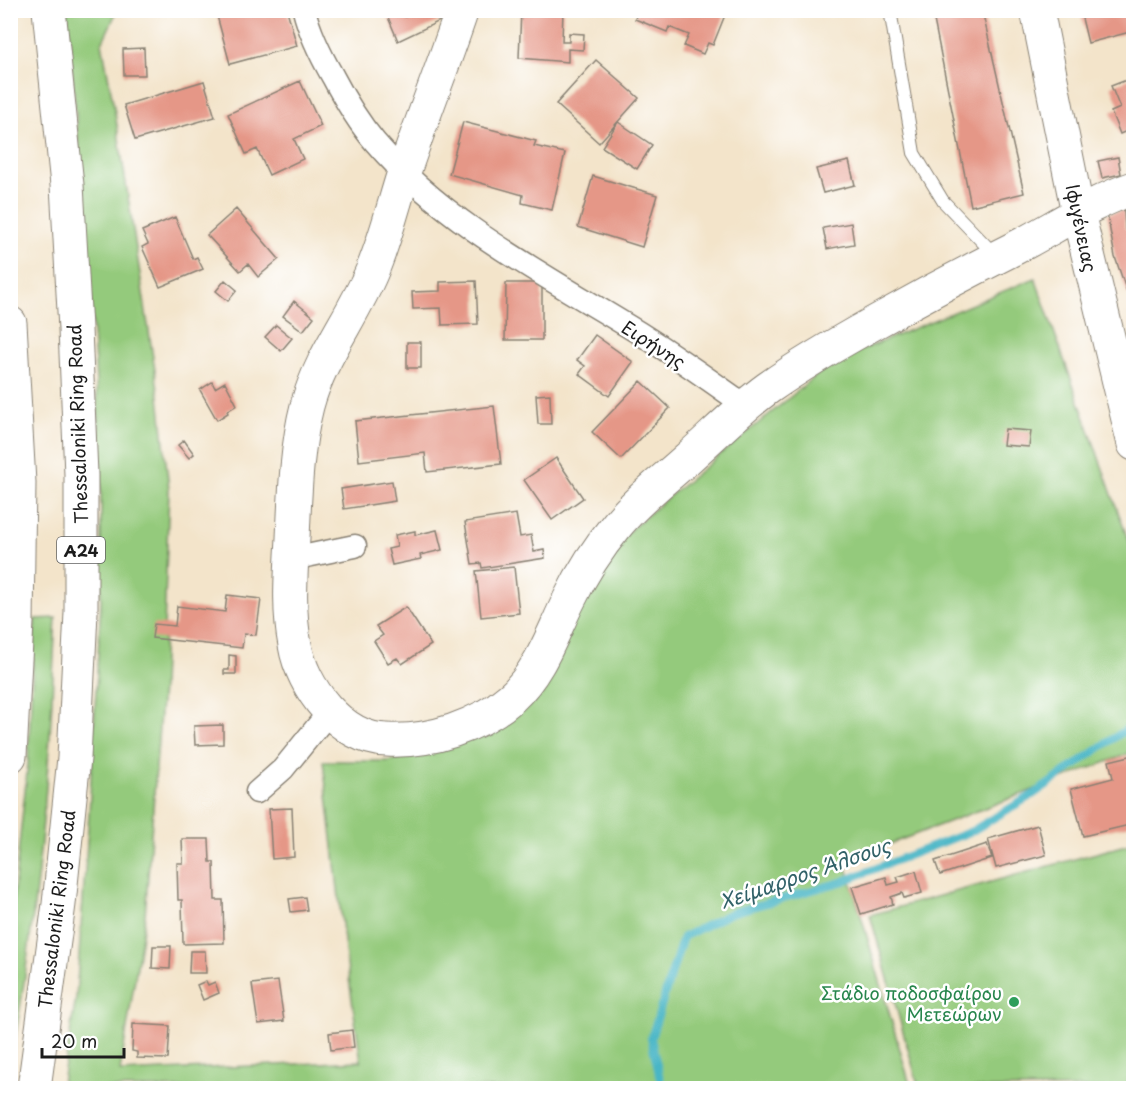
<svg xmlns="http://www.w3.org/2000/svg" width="1144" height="1099" font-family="'Playpen Sans',sans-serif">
<rect width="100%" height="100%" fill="#fff"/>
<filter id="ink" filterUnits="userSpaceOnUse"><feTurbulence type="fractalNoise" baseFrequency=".0167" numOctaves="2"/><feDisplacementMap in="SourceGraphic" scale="12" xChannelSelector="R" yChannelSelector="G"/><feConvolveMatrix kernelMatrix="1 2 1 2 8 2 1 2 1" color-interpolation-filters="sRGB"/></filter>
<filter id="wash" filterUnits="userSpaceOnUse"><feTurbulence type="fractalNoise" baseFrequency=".008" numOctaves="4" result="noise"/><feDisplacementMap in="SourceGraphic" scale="24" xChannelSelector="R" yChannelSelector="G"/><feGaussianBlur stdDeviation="1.35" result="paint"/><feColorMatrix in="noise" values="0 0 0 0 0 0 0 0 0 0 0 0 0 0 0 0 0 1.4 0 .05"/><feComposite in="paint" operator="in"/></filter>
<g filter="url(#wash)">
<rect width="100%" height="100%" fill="#f3e4ca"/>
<path fill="#94ca7c" stroke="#58734c" stroke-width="1.5" d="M67,11H117L102,43L115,113L159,396L169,489L162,687L145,916L120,1072L361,1061L346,958L323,761H387L414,756L450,744L496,723L594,575L627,533L661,503L833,362L1035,278L1126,534L1133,558V752L845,861L911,1088H61L76,997L89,814L101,601V465L89,266Z
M56,618C53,667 52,715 48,764C40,863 29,964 11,1062L10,928L28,763L35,619Z
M1133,843V1088H919L870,915Z"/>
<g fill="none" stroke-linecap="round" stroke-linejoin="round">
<path stroke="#4ab6c6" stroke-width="8" d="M662,1088L651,1038L683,937L731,913L841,882L972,831L1034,794L1134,724"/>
</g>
<g id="blocks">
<path fill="#e59787" d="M222,10H287L297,46L230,64L216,12Z
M385,10H402L405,17L419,10H438L442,20L398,41Z
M521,10H563L562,42H569V33L584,34L583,50L568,49V62L519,58Z
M638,10H727L713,45L708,43L703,54L684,46L689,35L669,27L667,32L635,19Z
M932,10H982L1024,193L971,206Z
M1080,10H1130L1134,25V31L1088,43Z
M144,48L145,75H124L123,49Z
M596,60L639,98L599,143L556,104Z
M1134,77V132L1130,133L1129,130L1120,134L1111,112L1120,108L1111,86Z
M204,81L215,117L135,140L124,105Z
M300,81L321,126L294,139L303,159L269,175L257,149L246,154L228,114Z
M463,122L536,141L534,146L565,153L552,210L522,203L523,195L449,174Z
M618,122L652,145L637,169L602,147Z
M1118,157L1121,174L1102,178L1098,161Z
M849,161L855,185L823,193L816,169Z
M593,176L657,195L642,247L578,227Z
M236,209L279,259L258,277L248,264L240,271L207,235Z
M1124,210L1125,229L1134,224V292L1128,295L1115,257L1107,214Z
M175,217L193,259L197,257L203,269L160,287L142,247L148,244L142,231Z
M851,223L854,244L827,249L823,228Z
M225,280L237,290L228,301L216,291Z
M476,281L478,324L442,325L441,308L413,309L412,292L440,291V282Z
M506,283H542V340H505Z
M294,301L314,317L303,331L283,316Z
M276,325L292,338L281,351L265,337Z
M595,335L633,362L609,396L579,374L585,366L577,360Z
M407,342H421V368H407Z
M641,381L670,408L621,459L592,432Z
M212,382L215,388L225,382L237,405L227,411L228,413L217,420L200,390Z
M550,394L551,424H538L536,395Z
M494,406L501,464L427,472L425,453L359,461L355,421Z
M1005,429L1031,431L1029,447L1003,445Z
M184,440L194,454L189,458L178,445Z
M556,458L583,498L552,520L524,480Z
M392,481L395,501L344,509L341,489Z
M516,514L520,537L531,535L534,552L544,550L545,558L482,568L481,563L472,564L465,522Z
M437,530L442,550L420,555L421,559L392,565L388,549L397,547L395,535L415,531V535Z
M514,567L519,613L481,617L476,571Z
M227,595L261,599L256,635L244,634L242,648L152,638L154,624L175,626L177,606L225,612Z
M406,607L431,645L402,664L397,658L388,663L374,641L383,635L376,626Z
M229,655L236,656V674H224V670H229Z
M223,725V744L195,745L194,726Z
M1134,755V824L1083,836L1071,789L1113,778L1109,761Z
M292,808L294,857L272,859L269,809Z
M1038,825L1046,855L996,868L988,839Z
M182,839H209L210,862H214L215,900H223L224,943L183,944L182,900H178L177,863H183Z
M987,844L992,858L940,875L935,861Z
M916,871L922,893L904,898L902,893L891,897L893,904L861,914L852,887L886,877L888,885L899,882L897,877Z
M305,897L307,910L291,912L289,899Z
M153,946H171L170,969L152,968Z
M190,951H205L206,973H189Z
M206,981L208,985L215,982L219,993L203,1000L197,985Z
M278,981L284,1021L258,1024L252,984Z
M133,1024L170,1026L168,1059L137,1058V1052L132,1051Z
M352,1030L354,1047L331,1050L329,1033Z"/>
</g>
</g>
<g filter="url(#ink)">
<use href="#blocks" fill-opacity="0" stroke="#888073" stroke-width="1.5"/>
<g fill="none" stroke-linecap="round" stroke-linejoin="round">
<defs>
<path id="lane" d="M890,10L914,153L943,201L996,256"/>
<path id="street" d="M304,10C310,34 321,56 333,77C345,100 358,122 375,142C448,227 551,278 644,336C679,358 712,382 746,406
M292,559L355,546
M257,792L283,769L330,711"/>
<path id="secondary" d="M462,10C444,64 423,116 405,169C394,203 386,238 372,271C353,317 320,357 307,406C296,449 295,495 293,538C291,574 288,610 295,645C302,687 341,739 387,740C430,742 478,727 511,698C540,672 552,634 569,600C582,573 598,548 617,525C637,500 664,480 688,458C714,435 739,409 768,388C802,364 838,343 874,323C920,297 967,272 1015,248C1054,228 1092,202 1134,188
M1037,10L1078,213L1134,444"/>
<path id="highway" d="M10,323L19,483L17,622L10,756
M34,1088L59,904L74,758L81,612V475L75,329L67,185L49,10"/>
</defs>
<use href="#lane" stroke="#888073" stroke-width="14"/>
<use href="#street" stroke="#888073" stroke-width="25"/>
<use href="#secondary" stroke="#888073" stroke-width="35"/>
<use href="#highway" stroke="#888073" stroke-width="35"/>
<use href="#lane" stroke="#fff" stroke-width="12"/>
<use href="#street" stroke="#fff" stroke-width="22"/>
<use href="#secondary" stroke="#fff" stroke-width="33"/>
<use href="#highway" stroke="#fff" stroke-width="33"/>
</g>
</g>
<circle fill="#2e9e5b" stroke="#fff" stroke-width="2" cx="1014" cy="1002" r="6"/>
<g text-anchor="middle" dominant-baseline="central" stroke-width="5" stroke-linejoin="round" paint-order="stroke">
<rect fill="#fff" stroke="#606060" stroke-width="1.5" x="57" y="537" width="48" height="26" rx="4.5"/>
<g font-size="16" font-weight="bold" fill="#1c1c1c">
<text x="81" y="550">Α24</text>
</g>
<g font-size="18" fill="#1c1c1c" stroke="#fff">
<text transform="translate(1082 228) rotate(78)">Ιφιγένειας</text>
<text transform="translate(654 344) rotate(33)">Ειρήνης</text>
<text transform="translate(77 424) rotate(-92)">Thessaloniki Ring Road</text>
<text transform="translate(56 909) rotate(-83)">Thessaloniki Ring Road</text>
</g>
<g font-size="18" fill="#27864d" stroke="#fff" text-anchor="end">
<text x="1002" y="992">Στάδιο ποδοσφαίρου<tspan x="1002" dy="21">Μετεώρων</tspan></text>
</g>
<g font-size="20" font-style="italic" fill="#316168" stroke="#fff">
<text transform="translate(805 873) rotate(-19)">Χείμαρρος Άλσους</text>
</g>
</g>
<rect width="1144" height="1099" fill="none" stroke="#fff" stroke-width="36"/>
<path d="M42 1048v9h82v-9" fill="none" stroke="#1c1c1c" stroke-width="3"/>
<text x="51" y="1048" font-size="18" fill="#1c1c1c" stroke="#ffffff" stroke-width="4.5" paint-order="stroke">20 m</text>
</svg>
